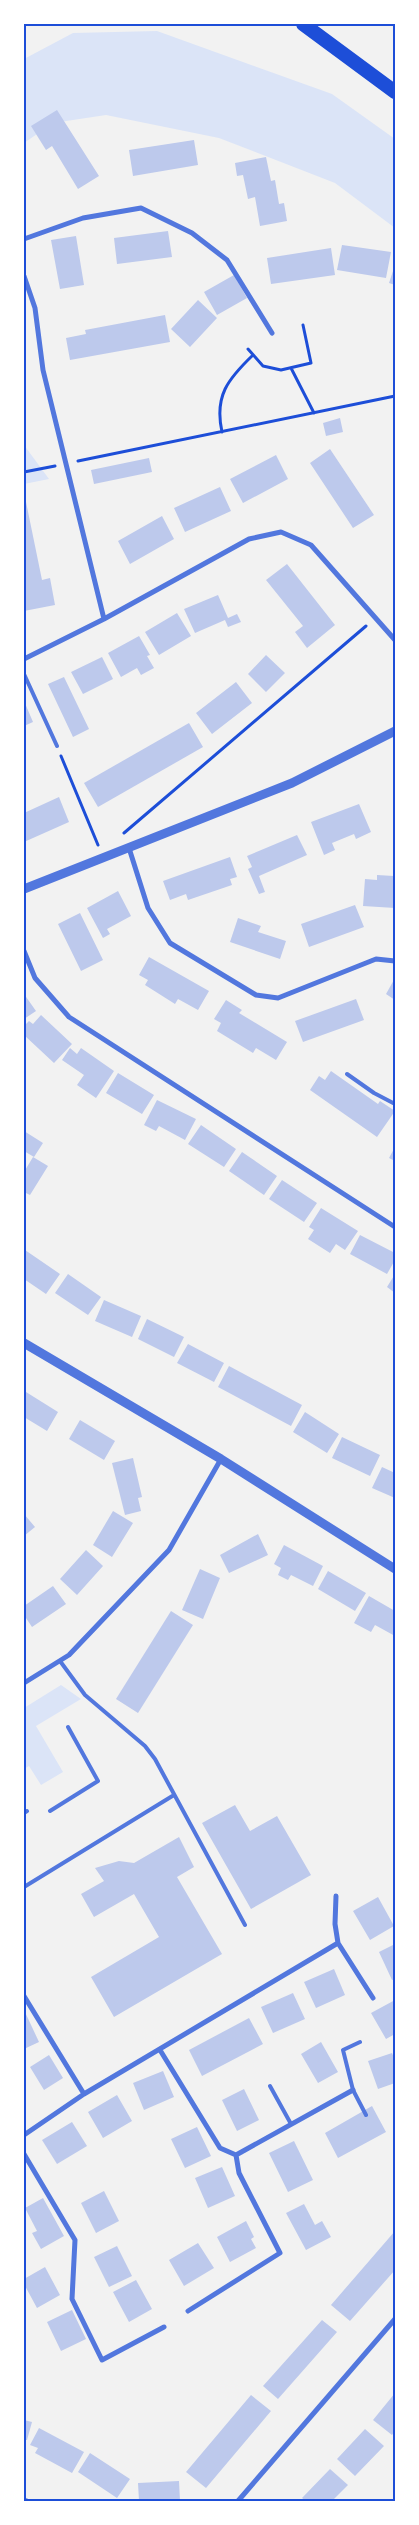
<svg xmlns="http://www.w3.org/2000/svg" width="419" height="2525" font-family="Cabin,sans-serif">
<rect width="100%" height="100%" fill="#f2f2f2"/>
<path fill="#dbe4f7" d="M157,31L332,94L395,139V228L335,183L219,138L106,115L53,123L24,143V59L73,33Z
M24,445L49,479L24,484Z
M61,1685L81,1699L36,1726L63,1772L41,1785L29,1766L24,1769V1708Z"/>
<path fill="#bdc9ec" d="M57,110L99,176L78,189L52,146L46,150L31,126Z
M194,140L198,165L133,176L129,150Z
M266,157L271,181L275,180L279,204L284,203L287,221L260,226L255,197L248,199L243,175L237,176L235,163Z
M168,231L172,257L117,264L114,238Z
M76,236L84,285L60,289L51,240Z
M342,245L391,252L386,278L337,270Z
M331,248L335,275L271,284L267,258Z
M395,265V285L389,283Z
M234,275L247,298L217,315L204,292Z
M198,300L217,318L190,347L171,329Z
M165,315L170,342L70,360L66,338L86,334L85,330Z
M340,418L343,432L326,436L323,423Z
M330,449L374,515L353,528L310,463Z
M276,455L288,479L243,503L230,479Z
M149,458L152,472L94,484L91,470Z
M220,487L231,511L185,532L174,508Z
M25,497L42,580L50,578L55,605L24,611Z
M162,516L174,539L130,564L118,541Z
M287,564L335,625L307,648L295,632L303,626L266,580Z
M218,595L228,618L237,614L241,622L228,627L225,620L195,633L184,609Z
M177,613L191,636L159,655L145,632Z
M139,636L150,655L147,656L154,668L141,675L137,668L121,677L108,653Z
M266,655L285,673L266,692L248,674Z
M102,657L113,679L83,694L71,672Z
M64,677L89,729L73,737L48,684Z
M236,682L252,703L212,734L196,713Z
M24,701L33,722L24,726Z
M189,723L203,747L98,807L84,783Z
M59,797L69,822L24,842V813Z
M359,804L371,832L356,839L354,834L332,843L335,850L324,855L311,822Z
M297,835L307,855L259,876L265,892L259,894L248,869L252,867L247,856Z
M230,857L237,877L230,879L232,885L188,900L186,894L170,900L163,881Z
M377,875L394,876L395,908L363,906L365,879L377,880Z
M118,891L131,916L107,929L110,934L103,938L87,908Z
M355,905L364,927L309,947L301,924Z
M80,913L103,960L81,971L58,924Z
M238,918L261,926L258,932L286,941L280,959L230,942Z
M149,957L209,991L198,1010L178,999L175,1004L145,985L148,980L139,975Z
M395,978V1000L386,994Z
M24,994L36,1011L24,1019Z
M356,999L364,1020L303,1042L295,1021Z
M226,1000L242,1010L239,1013L287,1042L276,1060L256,1048L253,1053L217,1031L221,1023L214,1019Z
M41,1015L72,1044L54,1063L24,1035V1026L29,1021L33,1024Z
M70,1048L77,1054L81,1048L114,1071L96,1098L77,1085L84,1075L62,1060Z
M331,1071L378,1104L380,1101L395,1111L377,1137L310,1090L319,1076L325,1080Z
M118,1073L154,1095L142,1114L106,1093Z
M157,1100L196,1119L185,1140L159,1126L156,1131L144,1125Z
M201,1125L236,1149L224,1167L188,1144Z
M24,1131L43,1143L34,1157L24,1151Z
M395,1147V1161L389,1158Z
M242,1152L277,1176L264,1195L229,1171Z
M33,1157L48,1166L30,1195L24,1192V1172Z
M282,1180L317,1203L304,1222L269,1199Z
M321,1208L358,1231L345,1250L336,1244L330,1253L308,1239L314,1230L309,1227Z
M360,1235L395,1253V1260L387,1274L350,1254Z
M25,1250L60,1274L46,1294L24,1279Z
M68,1274L101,1297L88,1315L55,1293Z
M395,1274V1293L387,1287Z
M104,1300L141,1316L132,1337L95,1321Z
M147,1319L184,1337L174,1357L138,1339Z
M188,1344L224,1363L214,1382L177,1363Z
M229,1366L302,1405L291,1426L218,1387Z
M26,1392L58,1412L47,1431L24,1417Z
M305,1412L339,1434L327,1453L293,1432Z
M80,1420L115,1441L104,1460L69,1439Z
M342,1437L380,1455L370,1476L332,1458Z
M133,1458L142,1497L138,1498L141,1511L125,1515L112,1463Z
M382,1467L395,1473V1498L372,1488Z
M113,1511L133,1523L112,1557L93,1545Z
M24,1514L35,1527L24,1536Z
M258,1534L268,1555L229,1573L220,1555Z
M284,1545L323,1566L313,1586L291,1575L288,1580L278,1575L281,1568L274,1564Z
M86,1550L103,1566L77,1595L60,1579Z
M200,1569L220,1578L203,1619L182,1610Z
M328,1571L366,1593L355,1611L318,1589Z
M53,1586L66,1604L32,1627L24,1615V1606Z
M369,1596L395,1611V1636L375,1625L371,1632L354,1623Z
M171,1611L193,1625L138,1713L116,1699Z
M235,1805L250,1831L277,1816L311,1875L251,1909L202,1823Z
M179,1837L194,1867L177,1877L222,1954L114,2017L91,1977L159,1937L134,1894L94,1917L81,1894L104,1881L95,1868L119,1861L134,1863Z
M378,1897L394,1926L370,1940L353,1911Z
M395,1944V1979L392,1980L379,1952Z
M334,1969L345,1995L316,2008L304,1982Z
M293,1993L305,2019L273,2033L261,2007Z
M395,2000V2034L386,2039L371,2013Z
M24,2010L39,2042L24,2049Z
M249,2018L263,2044L202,2076L189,2050Z
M321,2042L338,2072L318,2083L301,2054Z
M392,2053L395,2060V2083L378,2089L368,2061Z
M49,2055L63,2078L44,2090L30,2067Z
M163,2071L174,2097L144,2110L133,2083Z
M244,2089L259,2120L237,2131L222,2100Z
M117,2095L132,2121L103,2138L88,2112Z
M372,2106L386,2132L338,2158L325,2133Z
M72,2122L87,2146L57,2164L42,2140Z
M197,2127L211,2156L185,2168L171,2139Z
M294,2141L313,2180L288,2192L269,2153Z
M222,2167L235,2196L208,2208L195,2178Z
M104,2191L119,2221L96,2233L81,2203Z
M43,2198L64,2236L41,2249L32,2233L37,2231L25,2208Z
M304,2204L315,2225L322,2221L331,2237L306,2250L286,2213Z
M246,2221L254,2237L251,2239L256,2248L230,2262L217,2237Z
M395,2231V2270L350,2321L331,2305Z
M198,2243L214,2268L184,2286L169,2260Z
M117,2246L132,2276L109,2287L94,2257Z
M45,2267L60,2295L37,2308L24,2284V2279Z
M136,2280L152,2309L129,2322L113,2292Z
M72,2310L86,2339L61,2351L47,2322Z
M322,2320L337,2332L278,2399L263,2386Z
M395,2393V2431L392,2435L373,2420Z
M251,2395L271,2411L206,2488L186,2472Z
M24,2420L32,2422L27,2440H24Z
M39,2428L84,2452L72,2473L35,2453L38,2448L30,2445Z
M365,2429L384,2446L355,2476L337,2459Z
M90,2453L130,2479L117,2498L78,2472Z
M330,2469L348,2485L332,2501H306L302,2498Z
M179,2481L180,2501H139L138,2483Z"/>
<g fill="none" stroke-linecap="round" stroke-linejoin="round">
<path stroke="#1d4ed8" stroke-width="3" d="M248,349L263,366L281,370L311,363L303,325
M291,368L314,413
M222,432C214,396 228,379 253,355
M78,461L395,396
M24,472L55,466
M61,756L98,845
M124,833L366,626"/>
<path stroke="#5277de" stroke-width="4" d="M24,674L57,746
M347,1074L374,1093L395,1104
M60,1661L85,1695L145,1746L155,1759L245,1925
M50,1811L98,1781L68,1727
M24,1813L27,1811
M24,1887L174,1795
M360,2042L343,2050L353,2090L366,2115
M270,2086L291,2124"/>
<path stroke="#5277de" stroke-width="5" d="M24,239L83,218L141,208L192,233L227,260L272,333
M24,276L35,308L43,370L104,619
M24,659L104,619L249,539L281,532L311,545L395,640
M129,848L148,908L170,943L256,995L278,998L376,959L395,961
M24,951L35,978L69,1017L395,1227
M24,1683L69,1655L169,1550L221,1459
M336,1896L335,1924L338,1943L373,1998
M24,1996L84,2094L24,2135
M160,2050L220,2148L236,2155L239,2173L280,2253L188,2311
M84,2094L338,1943
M24,2154L75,2240L72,2299L102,2360L164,2327
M236,2155L353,2090
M24,2500L27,2501
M238,2501L395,2319"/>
<path stroke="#5277de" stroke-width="9" d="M24,889L292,783L395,731
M24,1343L221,1459L395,1569"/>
<path stroke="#1d4ed8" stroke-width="14" d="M303,24L395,92"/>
</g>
<rect width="419" height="2525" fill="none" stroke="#ffffff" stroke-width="50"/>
<rect x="25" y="25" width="369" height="2475" fill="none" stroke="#1d4ed8" stroke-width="2"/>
</svg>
